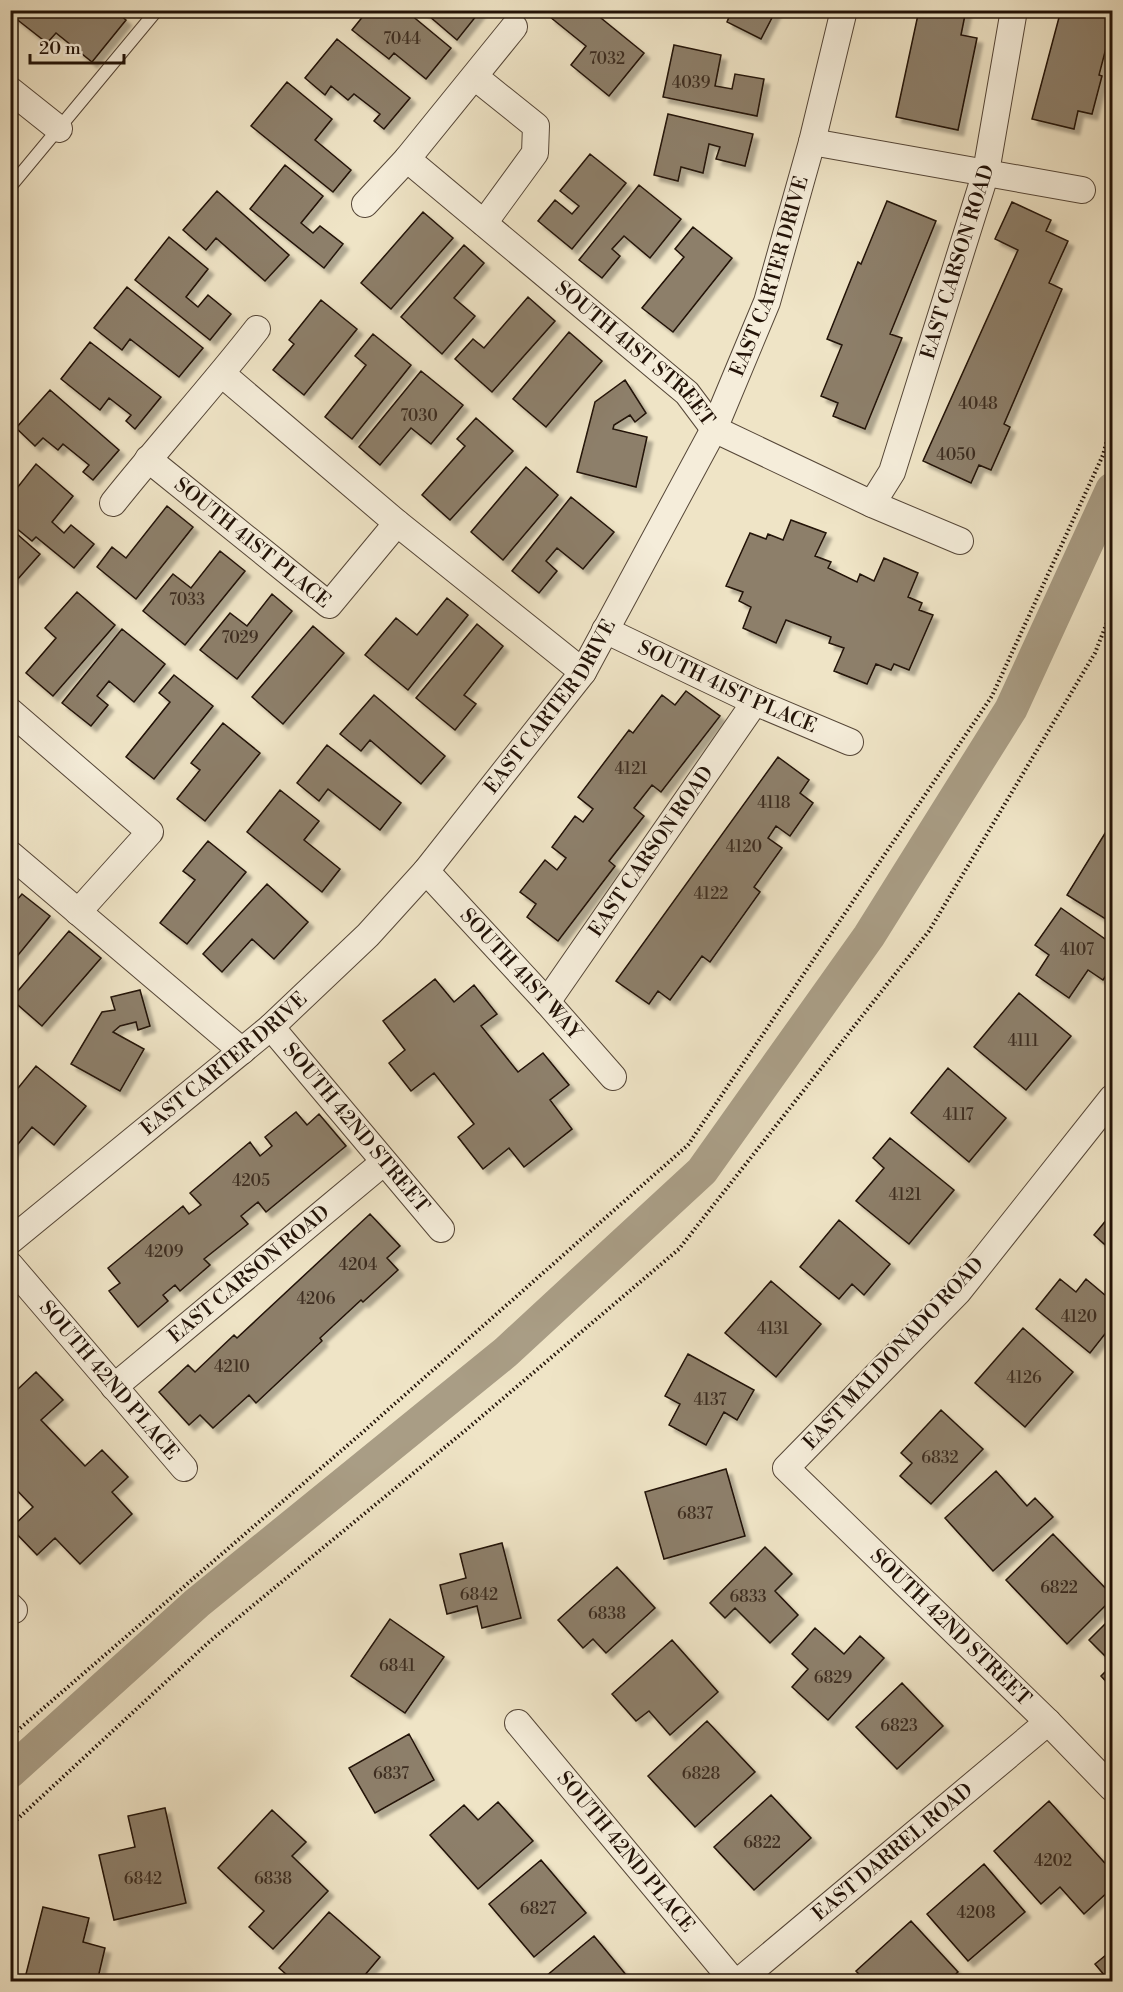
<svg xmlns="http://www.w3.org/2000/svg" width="1123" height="1992" font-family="'Libre Bodoni',serif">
<defs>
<filter id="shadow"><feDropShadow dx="5.5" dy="5.5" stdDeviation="1.5" flood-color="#0004"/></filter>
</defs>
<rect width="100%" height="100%" fill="#efe4c6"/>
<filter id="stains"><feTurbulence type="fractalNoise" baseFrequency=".00333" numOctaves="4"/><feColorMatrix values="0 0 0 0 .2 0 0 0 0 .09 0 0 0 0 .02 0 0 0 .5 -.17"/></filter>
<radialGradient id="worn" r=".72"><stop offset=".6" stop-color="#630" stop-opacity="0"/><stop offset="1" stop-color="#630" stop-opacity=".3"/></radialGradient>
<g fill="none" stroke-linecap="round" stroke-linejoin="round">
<path stroke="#a99d85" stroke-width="33" d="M10,1772L197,1603L506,1352L702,1171L869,936L1011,709L1112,489"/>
</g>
<path fill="#8d7f6a" stroke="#221207" stroke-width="1.5" filter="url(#shadow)" d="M10,10H114L126,20L92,62L56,33L47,43L10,14Z
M368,10H405L451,48L426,79L394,53L389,59L352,30Z
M422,10H481L457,40Z
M556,10H591L644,53L609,96L571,65L586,46L550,17Z
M732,10H776L761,39L727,22Z
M919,10H966L961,35L977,38L958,130L896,117Z
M1061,10H1112V25L1099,75L1102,76L1092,114L1078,111L1074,129L1032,119Z
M337,39L410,98L384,129L374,121L380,114L354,94L348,100L331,86L325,95L305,78Z
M674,45L721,55L715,86L732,89L735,74L764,79L757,116L663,97Z
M287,82L332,119L315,140L351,170L333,192L251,126Z
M668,114L753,134L745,166L716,159L720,147L709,144L703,173L681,167L678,181L654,175Z
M590,154L626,183L572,249L538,221L555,200L572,214L579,206L560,191Z
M285,165L323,196L301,223L313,233L320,226L343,244L324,268L250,209Z
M639,185L681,219L650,258L624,236L612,249L620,256L602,278L579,260Z
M217,191L289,255L265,281L216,238L206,250L183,230Z
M887,201L936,221L890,334L902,338L865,429L833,416L838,403L821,396L842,345L827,339L858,262L861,264Z
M1012,202L1051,220L1046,231L1068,241L1049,283L1062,289L1004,424L1010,427L991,470L979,465L971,483L923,461L1018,250L995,239Z
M423,212L453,238L391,309L361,283Z
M693,227L732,258L673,332L642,308L684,257L675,249Z
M169,237L208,269L186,297L198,307L208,295L231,314L210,340L135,280Z
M464,245L484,263L454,298L475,316L442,354L401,317Z
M127,287L203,348L179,377L130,339L122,350L94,328Z
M528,297L555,321L492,392L455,359L473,339L484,348Z
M321,300L357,329L304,395L273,370L294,344L289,340Z
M569,332L602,361L546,427L513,399Z
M373,334L411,365L352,439L325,417L366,365L355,356Z
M90,342L161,397L135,429L126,421L131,415L109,398L100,410L61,379Z
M421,371L463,405L431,444L411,428L380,465L359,447Z
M625,380L646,413L635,422L630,415L614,425L613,429L647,437L636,487L577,472L595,402Z
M50,390L119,450L93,480L83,472L89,465L63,444L58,450L43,438L35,446L16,428Z
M476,418L513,451L450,520L422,495L465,446L457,439Z
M36,464L73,496L52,522L64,533L71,525L94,544L74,568L36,537L32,541L10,523V497Z
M526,467L558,495L503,560L471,532Z
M571,497L614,532L583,569L557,548L546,561L557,571L539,593L512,571Z
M167,506L193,527L136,599L97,567L112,547L126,558Z
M791,520L826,533L815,556L831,562L828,568L857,582L860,574L874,581L884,558L918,573L908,597L922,603L919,610L933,615L909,670L894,664L891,670L876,664L867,684L834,671L844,648L829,643L831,637L786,620L776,643L743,628L751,607L739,601L743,592L726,586L750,533L766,539L768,534L783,540Z
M10,528L40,554L17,580L10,575Z
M220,551L245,571L185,645L143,611L173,574L191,588Z
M77,592L115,625L53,696L26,673L56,638L45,628Z
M272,594L292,611L237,679L200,650L230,613L247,626Z
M447,598L468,615L408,690L365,655L396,618L417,635Z
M477,624L503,646L464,695L476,704L455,730L416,698Z
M313,626L344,653L283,724L252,697Z
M122,629L165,664L134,702L109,681L97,696L108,705L91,726L62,703Z
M174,675L213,706L154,779L126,757L170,702L159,693Z
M686,691L720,716L661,792L652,785L634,808L644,816L609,861L615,866L558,941L527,917L536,904L520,892L545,860L557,870L566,858L552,847L575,816L583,822L593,809L578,797L629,730L633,733L662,695L675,705Z
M374,695L445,756L421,784L370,740L361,751L340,734Z
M223,723L260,753L205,821L177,799L200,770L191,763Z
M327,745L401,803L380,830L328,789L319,801L297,783Z
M778,757L809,780L800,793L813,803L790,836L776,826L768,838L782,848L754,887L760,892L710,962L702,956L670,1000L658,991L649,1004L616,981Z
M280,790L319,821L304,840L340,869L322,892L247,832Z
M1112,822V923L1067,895Z
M208,841L246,872L187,944L160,923L195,880L183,871Z
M267,884L308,922L274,959L252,939L222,972L203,954Z
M22,894L50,916L10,965V908Z
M1061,908L1112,944V967L1103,980L1088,970L1069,998L1036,975L1049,955L1035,945Z
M69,931L101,958L42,1026L11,999Z
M435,979L454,1002L474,985L497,1014L481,1026L518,1072L543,1053L569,1085L550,1100L572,1129L524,1167L509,1148L483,1169L458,1137L474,1124L434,1073L411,1091L389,1063L405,1050L383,1021Z
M140,990L150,1026L138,1030L136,1022L120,1026L113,1032L144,1049L120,1091L71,1064L102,1012L115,1010L111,997Z
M1019,993L1071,1036L1026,1090L974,1047Z
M36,1066L86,1106L54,1145L32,1127L10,1154V1098Z
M948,1068L1006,1118L969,1162L911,1113Z
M296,1112L307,1125L319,1114L346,1146L266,1212L258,1202L241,1216L248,1224L204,1259L210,1265L180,1291L175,1285L163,1295L168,1301L138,1327L109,1291L120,1283L108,1268L183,1206L189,1214L201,1205L190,1193L250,1142L260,1156L272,1146L265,1137Z
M890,1138L954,1190L909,1244L856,1201L884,1168L873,1158Z
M1112,1213V1251L1094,1235Z
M370,1214L400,1246L387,1258L398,1270L363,1302L361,1300L320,1338L322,1341L256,1403L249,1395L213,1428L200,1415L189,1425L159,1392L188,1365L195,1372L234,1335L237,1338Z
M839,1220L890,1264L864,1295L852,1284L839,1299L800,1267Z
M1060,1279L1076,1292L1086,1279L1112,1301V1325L1090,1353L1036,1309Z
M771,1281L821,1324L776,1377L725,1333Z
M1023,1328L1073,1372L1025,1427L975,1383Z
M688,1354L754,1390L737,1420L724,1412L706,1445L669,1425L680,1404L665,1396Z
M36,1372L63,1400L41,1420L85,1466L102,1450L128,1477L112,1492L132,1514L80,1564L55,1538L37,1555L11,1528L33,1507L10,1483V1381L18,1389Z
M941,1410L983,1449L931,1504L900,1476L912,1463L901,1453Z
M726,1469L745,1536L664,1559L645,1492Z
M996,1471L1027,1506L1035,1498L1053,1517L993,1571L945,1518Z
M1053,1534L1112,1595V1599L1067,1644L1006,1580Z
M502,1543L521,1618L482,1628L477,1606L447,1614L440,1585L466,1578L460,1554Z
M765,1547L792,1574L775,1591L798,1615L770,1643L735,1608L725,1618L710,1603Z
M617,1567L655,1608L606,1653L593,1639L583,1648L558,1620Z
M1112,1617V1663L1089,1640Z
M390,1619L444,1657L405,1713L351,1676Z
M815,1628L844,1654L860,1636L884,1658L828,1720L792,1687L808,1669L792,1654Z
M672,1640L718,1692L670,1735L649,1711L636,1721L612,1694Z
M1112,1665V1688L1101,1676Z
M902,1683L943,1726L897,1769L856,1727Z
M707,1721L755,1772L695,1827L648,1776Z
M409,1734L434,1780L375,1813L349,1768Z
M771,1795L811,1838L754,1890L714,1847Z
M1049,1801L1112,1871V1888L1084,1914L1060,1887L1041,1904L994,1851Z
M498,1802L533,1841L478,1889L430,1835L464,1805L478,1820Z
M165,1808L186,1903L114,1920L99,1855L135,1847L128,1816Z
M272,1810L306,1842L292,1856L328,1891L273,1949L249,1927L264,1911L218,1868Z
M541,1860L586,1913L534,1957L489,1904Z
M984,1864L1025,1912L968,1961L927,1914Z
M43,1907L89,1918L83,1942L105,1948L97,1982H24Z
M329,1912L380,1957L359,1982H295L279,1968Z
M911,1921L958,1972L947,1982H866L856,1971Z
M594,1936L632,1982H539Z
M1112,1950V1982H1110L1095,1964Z"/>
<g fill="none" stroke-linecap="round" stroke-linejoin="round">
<defs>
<path id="service" d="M10,187L157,10"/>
<g id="minor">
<path d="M475,77L536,126L535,153L484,223"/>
<path d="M10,90L59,129"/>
<path d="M812,142L1082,190"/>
<path id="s1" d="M407,159L687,393L714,429L872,504L960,541"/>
<path d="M365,204L407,159L514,27"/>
<path d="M222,374L397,523L583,672"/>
<path id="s2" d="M148,459L329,605L397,523"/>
<path d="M113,503C160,444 211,388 257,329"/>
<path id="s3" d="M872,504L892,472L986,172L1014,10"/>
<path id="s4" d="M605,630L755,702L850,742"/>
<path d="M10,711L150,832L78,912"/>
<path d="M10,854L242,1051"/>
<path id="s5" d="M426,871L547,1002L613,1077"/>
<path id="s6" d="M547,1002L755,702"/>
<path id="s7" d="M271,1027L441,1229"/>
<path id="s8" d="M1112,1098L958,1292L786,1468L1048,1722L1112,1788"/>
<path id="s9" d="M10,1241L271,1027L368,935L426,871L583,672L714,429L767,302L812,142L844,10"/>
<path id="s10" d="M10,1265L184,1468"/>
<path id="s11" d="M114,1387L384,1162"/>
<path d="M10,1606L14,1610"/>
<path id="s12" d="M518,1723L734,1982"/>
<path id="s13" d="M738,1982L1048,1722"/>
</g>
</defs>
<use href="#service" stroke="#554637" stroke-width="14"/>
<use href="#minor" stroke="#554637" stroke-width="28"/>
<path stroke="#221207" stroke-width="4" stroke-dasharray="1.5 3" stroke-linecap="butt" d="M10,1737L356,1438L688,1145L992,696L1103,455L1112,422
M10,1826L210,1641L467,1429L679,1249L929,931L1095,653L1112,610"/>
<use href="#service" stroke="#f5edda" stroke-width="12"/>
<use href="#minor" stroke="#f5edda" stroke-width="26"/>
</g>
<g text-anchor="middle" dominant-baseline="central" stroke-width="4.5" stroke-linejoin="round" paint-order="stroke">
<g font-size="16" fill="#3d2d20">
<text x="402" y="39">7044</text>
<text x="607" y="59">7032</text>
<text x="691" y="83">4039</text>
<text x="978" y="404">4048</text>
<text x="419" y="416">7030</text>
<text x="956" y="455">4050</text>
<text x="187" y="600">7033</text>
<text x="240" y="638">7029</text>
<text x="631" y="769">4121</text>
<text x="774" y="803">4118</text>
<text x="744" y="847">4120</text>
<text x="711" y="894">4122</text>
<text x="1077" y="950">4107</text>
<text x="1023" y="1041">4111</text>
<text x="958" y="1115">4117</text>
<text x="251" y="1181">4205</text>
<text x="905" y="1195">4121</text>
<text x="164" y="1252">4209</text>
<text x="358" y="1265">4204</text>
<text x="316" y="1299">4206</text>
<text x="1079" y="1317">4120</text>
<text x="773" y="1329">4131</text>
<text x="232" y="1367">4210</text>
<text x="1024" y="1378">4126</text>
<text x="710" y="1400">4137</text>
<text x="940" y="1458">6832</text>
<text x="695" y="1514">6837</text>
<text x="1059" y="1588">6822</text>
<text x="479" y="1595">6842</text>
<text x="748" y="1597">6833</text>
<text x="607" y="1614">6838</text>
<text x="397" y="1666">6841</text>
<text x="833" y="1678">6829</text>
<text x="899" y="1726">6823</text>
<text x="391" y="1774">6837</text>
<text x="701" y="1774">6828</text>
<text x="762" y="1843">6822</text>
<text x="1053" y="1861">4202</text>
<text x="143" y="1879">6842</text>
<text x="273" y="1879">6838</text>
<text x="538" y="1909">6827</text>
<text x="976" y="1913">4208</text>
</g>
<g font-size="20" fill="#221207" stroke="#f5edda">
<text stroke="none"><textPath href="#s3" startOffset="258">EAST CARSON ROAD</textPath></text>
<text stroke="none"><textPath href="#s9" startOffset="1250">EAST CARTER DRIVE</textPath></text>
<text stroke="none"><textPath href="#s1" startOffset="300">SOUTH 41ST STREET</textPath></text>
<text stroke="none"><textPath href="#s2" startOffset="134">SOUTH 41ST PLACE</textPath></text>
<text stroke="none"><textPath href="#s4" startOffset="135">SOUTH 41ST PLACE</textPath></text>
<text stroke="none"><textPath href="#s9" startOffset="764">EAST CARTER DRIVE</textPath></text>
<text stroke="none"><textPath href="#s6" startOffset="183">EAST CARSON ROAD</textPath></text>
<text stroke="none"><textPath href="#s5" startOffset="140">SOUTH 41ST WAY</textPath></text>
<text stroke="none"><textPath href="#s9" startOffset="278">EAST CARTER DRIVE</textPath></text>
<text stroke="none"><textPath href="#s7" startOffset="132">SOUTH 42ND STREET</textPath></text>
<text stroke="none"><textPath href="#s11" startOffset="176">EAST CARSON ROAD</textPath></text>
<text transform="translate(894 1354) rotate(-47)">EAST MALDONADO ROAD</text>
<text stroke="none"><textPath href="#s10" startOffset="152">SOUTH 42ND PLACE</textPath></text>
<text stroke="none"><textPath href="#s8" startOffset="723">SOUTH 42ND STREET</textPath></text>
<text stroke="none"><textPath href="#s12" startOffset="168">SOUTH 42ND PLACE</textPath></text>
<text stroke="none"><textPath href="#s13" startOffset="202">EAST DARREL ROAD</textPath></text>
</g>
</g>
<rect width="1123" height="1992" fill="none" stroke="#efe4c6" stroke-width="36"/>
<rect x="12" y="12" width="1099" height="1968" fill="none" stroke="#221207" stroke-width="3"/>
<rect x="18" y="18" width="1087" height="1956" fill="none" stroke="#221207" stroke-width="1.5"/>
<path d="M30 54v9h94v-9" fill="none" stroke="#221207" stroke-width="3"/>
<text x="39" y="54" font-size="18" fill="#221207" stroke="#f5edda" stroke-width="4.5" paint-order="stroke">20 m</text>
<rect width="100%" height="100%" filter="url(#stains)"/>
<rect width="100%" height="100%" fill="url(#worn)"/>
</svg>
